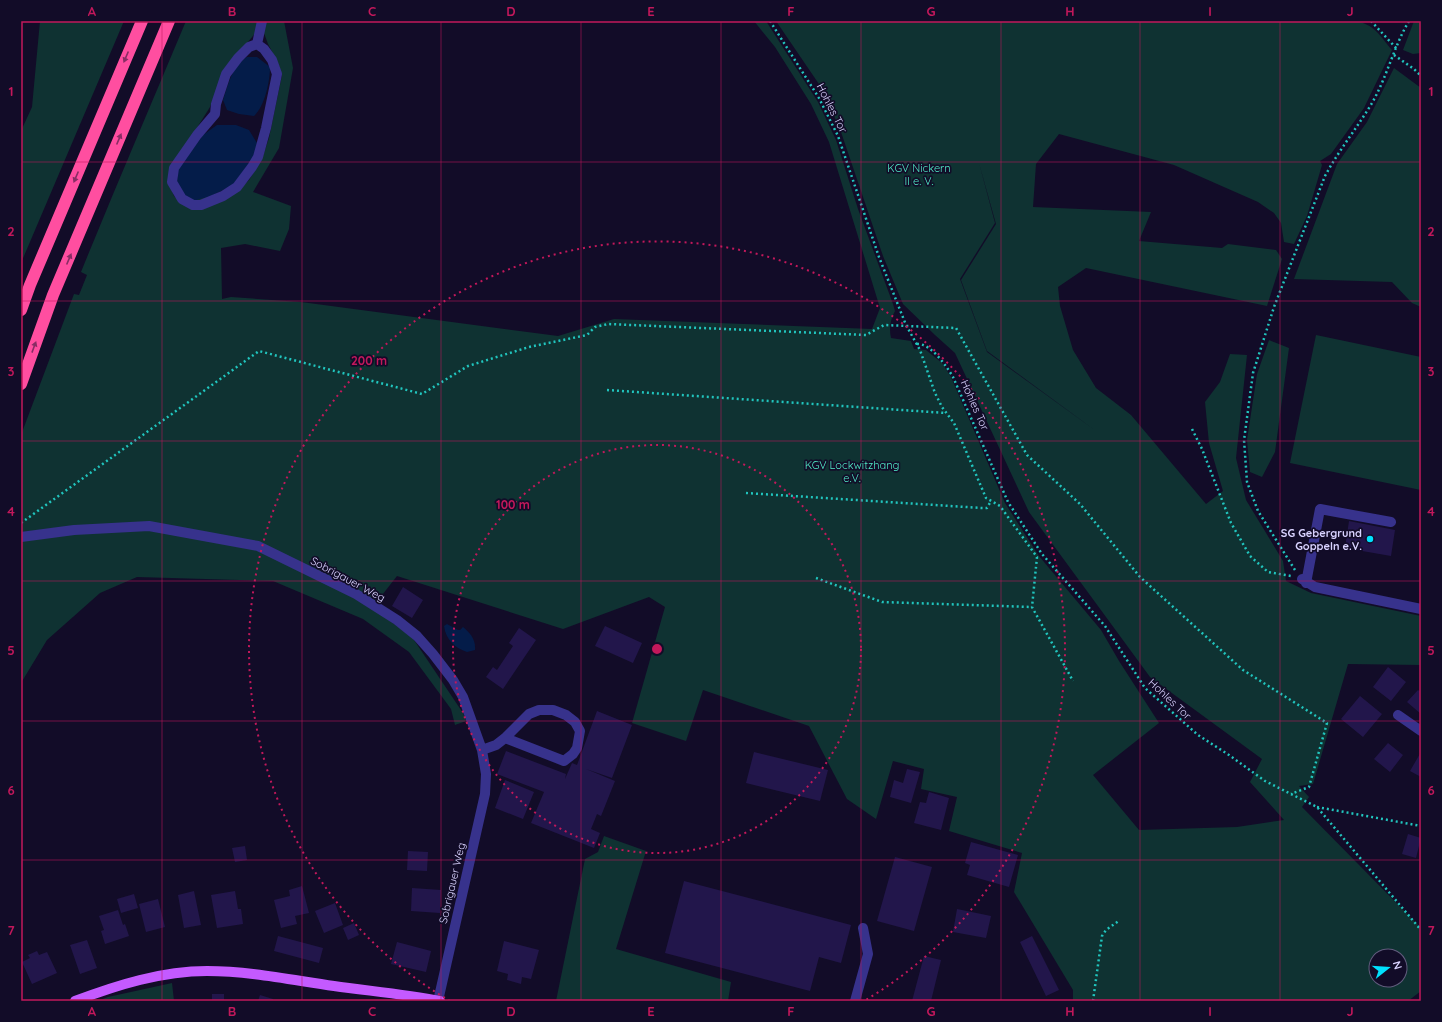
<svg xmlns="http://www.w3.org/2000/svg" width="1442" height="1022" font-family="Quicksand,sans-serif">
<rect width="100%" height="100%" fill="#120c28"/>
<path fill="#0f3232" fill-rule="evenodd" d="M40,21H124L21,263V131L32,107Z
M186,21H260L257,31L223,72L210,107L195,131L169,183L174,196L179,201L239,190L249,180L262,159L269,138L282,75L278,63L268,44L264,33L266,21H284L293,68L279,148L253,192L291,206L289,229L280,251L245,244L221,248L222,299L231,297L301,302L558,336L614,319L872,329L880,308L829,142L811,104L775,47L754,21H766L818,102L836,140L858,209L893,304L895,311C890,320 889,329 891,338L911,341L914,349L926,350L942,363L951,377L1005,503L1039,556L1101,630L1119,661L1159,723L1093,775L1139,830L1237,827L1284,820L1250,782L1262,759L1150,677L1029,512L955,353L935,335L903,304L883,256L841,132L823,90L776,21H1354C1375,24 1379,35 1392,50L1364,108L1331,154L1320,161L1322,165L1307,216L1294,244L1284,242L1281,223L1274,213L1258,202L1174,165L1059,134L1036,164L1033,207L1151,212L1139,241L1222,248L1228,244L1276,250L1282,259L1267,306L1086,268L1058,287L1060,306L1073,350L1096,388L1131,415L1206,504L1223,491L1209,443L1205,402L1220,382L1230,354L1247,355L1236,458L1246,500L1283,561L1286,581L1311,593L1421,616V665L1348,664L1313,784L1299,786L1309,797L1302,807L1421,928V991L1408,1001H1073V990L1014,892L1022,853L949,831L957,797L921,789L924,769L893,761L876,819L847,799L809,726L703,690L686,741L632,723L665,607L649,597L563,629L397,576L372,608L412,637L463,713L466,721L455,725L451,709L409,652L363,619L273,581L137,577L100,593L47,640L21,683V435L74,294L79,295L87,275L81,272C115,188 151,105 186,21ZM979,163L996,224L961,280L987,351L1096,431L987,352L960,279L995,223ZM1376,956H1400V980H1376Z
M1414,21H1421V53L1413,54L1403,50Z
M1394,68L1421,88V307L1412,303L1392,282L1294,279L1337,164L1367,122Z
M1316,335L1421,357V490L1290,463Z
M1269,340L1289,348L1275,452L1262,477L1250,472L1247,440L1257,374Z
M604,836L646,851L616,949L731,982L728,1001H556L585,859L598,852Z
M172,983L174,1001H97L108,997Z"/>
<path fill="#041c49" d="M247,57H257L270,67C270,81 265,106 254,116L239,114L227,110L223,100C228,85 232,66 247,57Z
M217,125H236L249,130L257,143L254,156L233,185L211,196L193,201L186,197L177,183L178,169L203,135Z
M447,624L458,630H460L463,627C470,633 476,639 475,650L467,652C455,648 446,640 444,626Z"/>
<path fill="#22164b" d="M1349,521L1395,530L1391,556L1345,548Z
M403,587L423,600L412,618L392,606Z
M605,626L642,643L633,663L595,646Z
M519,628L536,640L503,689L486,677L493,667L497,670L513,646L509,643Z
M1388,667L1406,682L1391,701L1373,687Z
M1418,690L1421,692V714L1407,702Z
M1360,696L1382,714L1363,737L1341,719Z
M597,711L632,725L612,778L586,769L615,781L601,816L597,814L591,829L600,833L594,848L531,823L544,792L497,774L506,751L566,774L565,779L572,763L577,765Z
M1388,743L1403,755L1390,772L1374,759Z
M754,752L828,770L820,801L746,783Z
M1421,752V777L1410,771Z
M907,769L920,772L911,803L890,797L894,780L903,783Z
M505,780L534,792L523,819L495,808Z
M929,792L949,798L941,830L914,823L920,802L926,803Z
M1408,834L1421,838L1416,858L1402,854Z
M971,842L1018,855L1009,887L967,875L970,865L965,863Z
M245,846L247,860L235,862L232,848Z
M408,851L428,852L427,871L407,870Z
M895,857L932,867L914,931L877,921Z
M684,881L851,925L841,963L819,957L810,991L665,953Z
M302,886L309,913L295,916L297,924L281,928L274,900L290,896L289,890Z
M412,888L441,890L440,913L411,911Z
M194,891L201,925L184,928L178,895Z
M235,891L238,909H241L243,924L217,928L211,895Z
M134,894L138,908L121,913L117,899Z
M158,899L165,927L146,932L139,904Z
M335,903L343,925L324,933L315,911Z
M957,909L991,916L986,938L953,932Z
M118,910L123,925L125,924L129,936L105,944L101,931L104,930L99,916Z
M354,923L359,935L348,940L343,928Z
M278,936L323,948L319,963L274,951Z
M1032,936L1059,990L1046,996L1020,942Z
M87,940L97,968L80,974L70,945Z
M504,941L539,950L531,979L522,977L521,984L507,980L508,974L497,971Z
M397,942L431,951L426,972L391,964Z
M37,951L39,955L47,952L57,973L32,984L22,962L30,958L28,955Z
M924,956L941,960L931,1001H912Z
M212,994H224V1001H212Z
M260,995L273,999V1001H258Z"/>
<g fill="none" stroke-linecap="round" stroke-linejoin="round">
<path stroke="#21c5be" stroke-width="2.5" stroke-dasharray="2 3" stroke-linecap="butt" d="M770,21L819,98L838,136L879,257L906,325L920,350L935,393L942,407L954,423L986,498L1000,506L1037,557L1032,607L1073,681
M1371,21L1397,49
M1394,55L1414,69L1421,76
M917,344C931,343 947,367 953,377L1008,502L1042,554L1105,626L1145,688L1198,735L1229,755L1265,781L1317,807L1421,930
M607,390L946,413
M1192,429L1202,449L1231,523L1250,556L1268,572L1291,576
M746,493L982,508H987L991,501
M21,523L259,351L422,394L468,366L529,347L587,335L595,327L608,324L866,335L884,325L956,328L1027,455L1080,504L1140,577L1243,670L1327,723L1309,787L1291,794
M1295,570L1258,511L1247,482L1244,440L1253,373L1274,307L1325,176C1339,150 1357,128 1372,103C1387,77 1394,46 1409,21
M816,578L882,602L1032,607
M1317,807L1421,826
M1093,1001L1102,936L1106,930L1120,920"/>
<path stroke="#37328c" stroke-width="10" d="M257,44L264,49L272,60L277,74L266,128L258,157L252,167L237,187L223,196L201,205H193L182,199L172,182L174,168L197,135L215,114L216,104L226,74L238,58L249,47Z
M257,44L262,21
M21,537L74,530L149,526L258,546L356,594L397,620L417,636L433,654L453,680L463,697L482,750L486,774L485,794L438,1001
M1302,579L1315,587L1421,609
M1306,583L1320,509L1391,522
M1398,715L1421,731
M482,750L496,745L505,738L529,714L539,710H553L566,715L575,722L580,731L577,748L573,754L564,761L505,738
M855,1001L868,954L863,928"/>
<path stroke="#c45aff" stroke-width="10" d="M75,1001C117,985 162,971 207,971C250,971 292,980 334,986C369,991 405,994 440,1001"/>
<path stroke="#ff4ea0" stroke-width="12" d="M21,310L30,285L142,21
M21,384L53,295L169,21"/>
</g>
<defs><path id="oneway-solid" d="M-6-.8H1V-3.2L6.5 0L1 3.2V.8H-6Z"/></defs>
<g fill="#882d64">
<use href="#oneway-solid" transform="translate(126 57) rotate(113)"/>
<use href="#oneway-solid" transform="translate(119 139) rotate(-67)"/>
<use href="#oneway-solid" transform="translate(76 177) rotate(113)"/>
<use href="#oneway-solid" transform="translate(69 259) rotate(-67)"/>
<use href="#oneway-solid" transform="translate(34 347) rotate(-70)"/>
</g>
<path fill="none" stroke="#c2185b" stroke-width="1" stroke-opacity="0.55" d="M162,21V1001M302,21V1001M441,21V1001M581,21V1001M721,21V1001M861,21V1001M1001,21V1001M1140,21V1001M1280,21V1001M21,162H1421M21,301H1421M21,441H1421M21,581H1421M21,721H1421M21,860H1421"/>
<g fill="none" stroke="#c2185b" stroke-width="2" stroke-dasharray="2 4">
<circle cx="657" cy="649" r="204"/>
<path d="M450 1001A408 408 0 1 1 864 1001"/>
</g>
<circle fill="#00e1fe" stroke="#120c28" stroke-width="1.5" cx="1370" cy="539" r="4"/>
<g text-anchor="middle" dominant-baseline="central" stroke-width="3.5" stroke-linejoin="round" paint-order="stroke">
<g font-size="11" fill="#d9d3ff" stroke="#120c28">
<text transform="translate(832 108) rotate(63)">Hohles Tor</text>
<text transform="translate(975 405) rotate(66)">Hohles Tor</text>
<text transform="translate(348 579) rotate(28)">Sobrigauer Weg</text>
<text transform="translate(1170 699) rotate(43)">Hohles Tor</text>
<text transform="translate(452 883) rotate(-77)">Sobrigauer Weg</text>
</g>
<g font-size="11" fill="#51edc8" stroke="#120c28">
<text x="919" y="168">KGV Nickern<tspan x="919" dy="13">II e. V.</tspan></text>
<text x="852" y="465">KGV Lockwitzhang<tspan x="852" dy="13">e.V.</tspan></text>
</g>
<g font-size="11" font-weight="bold" fill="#d9d3ff" stroke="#120c28" text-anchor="end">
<text x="1362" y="533">SG Gebergrund<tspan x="1362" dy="13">Goppeln e.V.</tspan></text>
</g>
</g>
<circle cx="657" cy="649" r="6" fill="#c2185b" stroke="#120c28" stroke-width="2"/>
<g font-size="12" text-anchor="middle" font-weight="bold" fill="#c2185b" stroke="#120c28" stroke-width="3.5" stroke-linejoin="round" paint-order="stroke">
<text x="369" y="365">200 m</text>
<text x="513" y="509">100 m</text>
</g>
<rect width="1442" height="1022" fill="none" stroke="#120c28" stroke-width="44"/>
<g transform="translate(1388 968) rotate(73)"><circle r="19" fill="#120c28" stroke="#625c7e"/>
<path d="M0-3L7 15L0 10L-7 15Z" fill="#00e1fe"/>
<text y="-6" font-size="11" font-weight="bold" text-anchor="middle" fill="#d9d3ff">N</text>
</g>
<rect x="22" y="22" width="1398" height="978" fill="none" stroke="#c2185b" stroke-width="1.5"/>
<g font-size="13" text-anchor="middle" font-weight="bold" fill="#c2185b">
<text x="92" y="16">A</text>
<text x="232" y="16">B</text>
<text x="372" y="16">C</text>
<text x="511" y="16">D</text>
<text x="651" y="16">E</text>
<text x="791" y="16">F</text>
<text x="931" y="16">G</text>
<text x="1070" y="16">H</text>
<text x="1210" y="16">I</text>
<text x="1350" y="16">J</text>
<text x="11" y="96">1</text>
<text x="1431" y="96">1</text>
<text x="11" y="236">2</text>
<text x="1431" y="236">2</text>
<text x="11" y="376">3</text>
<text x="1431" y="376">3</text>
<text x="11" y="516">4</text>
<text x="1431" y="516">4</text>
<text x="11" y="655">5</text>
<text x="1431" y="655">5</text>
<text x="11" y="795">6</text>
<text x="1431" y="795">6</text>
<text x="11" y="935">7</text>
<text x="1431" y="935">7</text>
<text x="92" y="1016">A</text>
<text x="232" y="1016">B</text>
<text x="372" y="1016">C</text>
<text x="511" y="1016">D</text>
<text x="651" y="1016">E</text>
<text x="791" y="1016">F</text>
<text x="931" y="1016">G</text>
<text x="1070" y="1016">H</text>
<text x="1210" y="1016">I</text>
<text x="1350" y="1016">J</text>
</g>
</svg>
